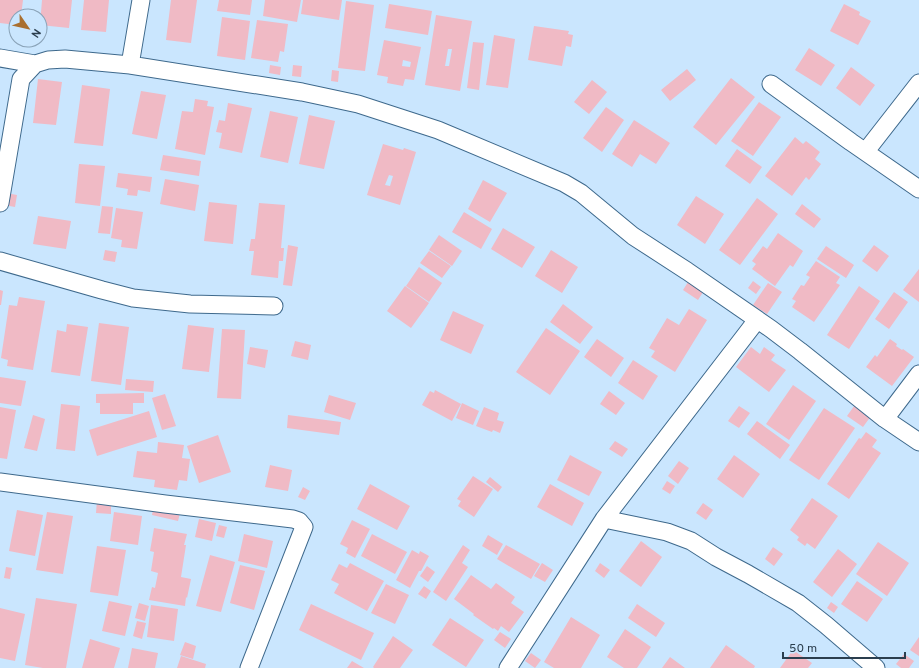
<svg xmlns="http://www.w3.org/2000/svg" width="919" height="668" font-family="Overpass,sans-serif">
<rect width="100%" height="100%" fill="#cae6fe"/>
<path fill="#f0bac5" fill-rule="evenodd" d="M0,0H23L21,16H16V25L0,23Z
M42,0H72L69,28L40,25Z
M84,0H109L106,32L81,30Z
M171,0H197L191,43L166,40Z
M219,0H252L250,15L217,11Z
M265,0H301L297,22L263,16Z
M303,0H342L339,20L301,14Z
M346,1L374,5L365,71L338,68Z
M389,4L432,11L428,35L385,28Z
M844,4L860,12L859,15L871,21L858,45L830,31Z
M436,15L472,21L460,91L425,85ZM448,49H452L449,66H445Z
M222,17L250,21L245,60L217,56Z
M257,20L288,24L284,52L280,51L278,62L251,58Z
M534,26L569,31L568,34L573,35L571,47L566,46L562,66L528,60Z
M494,35L515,39L508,88L486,85Z
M384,40L421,47L414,80L405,79L403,86L387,83L388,77L377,75ZM403,60L411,62L410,67L402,66Z
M473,42L484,43L479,90L467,88Z
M809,48L835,65L821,86L795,70Z
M270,65L281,67L280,75L269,73Z
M293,65L302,66L301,77L292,76Z
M851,67L875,85L860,106L836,88Z
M687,69L696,80L670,101L661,90Z
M332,70L339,71L338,82L331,81Z
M731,78L755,97L716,145L693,127Z
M38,79L62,82L56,125L33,123Z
M592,80L607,92L589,114L574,102Z
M82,85L110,89L103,146L74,143Z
M141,91L166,95L157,139L132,134Z
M195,99L208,101L207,106L214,107L205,155L175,149L182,111L193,112Z
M759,102L781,117L753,156L731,141Z
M228,103L252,108L242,153L219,148L222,133L216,132L219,120L225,121Z
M606,107L624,120L602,152L583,138Z
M270,111L298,117L288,163L260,157Z
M309,115L335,121L324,169L299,164Z
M634,120L670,143L656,164L640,154L632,167L612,154Z
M795,137L803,144L806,141L820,152L815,159L821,164L809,180L806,177L792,196L765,176Z
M383,144L403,150L404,148L416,152L400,205L367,195ZM389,175L393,176L390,186L385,185Z
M737,149L762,167L750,184L725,166Z
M163,155L201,161L199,176L160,170Z
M79,164L105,166L100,206L75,203Z
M118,173L152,177L150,192L138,190L137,196L127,195L128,189L116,187Z
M165,179L199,185L195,211L160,204Z
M483,180L507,193L490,222L468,209Z
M6,193L17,195L15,207L4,205Z
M696,196L724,214L705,244L677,225Z
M757,198L778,214L740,265L719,250Z
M209,202L237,205L233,244L204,241Z
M259,203L285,205L281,248H284L283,261H279L278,278L251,275L254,251H249L251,239H255Z
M802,204L821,219L814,228L795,214Z
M102,206L113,207L110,234L98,233Z
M116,208L143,212L137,249L121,247L122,240L111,238Z
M464,212L492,229L481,249L452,232Z
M38,216L71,221L66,249L33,244Z
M503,228L535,247L522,268L491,249Z
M778,233L803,251L793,267L790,265L775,286L752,269L756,264L752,261L763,246L767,249Z
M439,235L462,251L452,266L429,250Z
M288,245L298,247L292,286L283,285Z
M874,245L889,256L877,272L862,261Z
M826,246L854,265L846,278L817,259Z
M105,250L117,252L115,262L103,260Z
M551,250L578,267L562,293L535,276Z
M429,251L451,266L442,278L420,263Z
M816,261L840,277L836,283L840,285L814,322L792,307L796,301L792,299L801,285L804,286L810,277L806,275Z
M419,267L442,283L429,302L406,286Z
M919,269V302L903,290Z
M690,279L705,289L698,300L683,290Z
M753,281L761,287L756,294L748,288Z
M768,283L782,292L767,314L753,305Z
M405,286L429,303L411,328L387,311Z
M859,286L880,301L849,349L827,335Z
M0,290L3,291L1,305H0Z
M894,292L908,302L889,329L875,319Z
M19,297L45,301L33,370L7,366L8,360L1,358L9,305L17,306Z
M563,304L593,327L580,344L550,322Z
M689,309L707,320L675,372L651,357L655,351L649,348L667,318L679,325Z
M453,311L484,325L471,354L440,340Z
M99,323L129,327L121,385L91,381Z
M67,324L88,327L80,376L51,372L57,330L66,332Z
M188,325L214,328L209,372L182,369Z
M546,328L580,351L550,395L516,372Z
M222,329L245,330L241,399L217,398Z
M597,339L624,358L611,377L584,357Z
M890,339L897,344L896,346L902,350L903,349L914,357L892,386L866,367L875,355L877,357Z
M295,341L311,345L308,360L291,356Z
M250,347L268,350L265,368L247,364Z
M751,347L760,354L764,347L775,355L771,360L786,370L769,392L736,367Z
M633,360L658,376L643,400L618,383Z
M0,377L26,381L21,406L0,403Z
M126,379L154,381L153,392L125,390Z
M793,385L816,401L789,440L766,424Z
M435,390L461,404L452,421L422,405L430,391L434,393Z
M609,391L625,403L616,415L600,404Z
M144,393V403H133V414H100V403H96V394Z
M165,394L176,426L162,430L152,398Z
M329,395L356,403L350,420L324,412Z
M857,402L871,416L863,427L847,416Z
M462,403L479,411L473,425L456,418Z
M61,404L80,406L75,451L56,449Z
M739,406L750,413L739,428L728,421Z
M0,407L16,410L7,459L0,458Z
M484,407L499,413L497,420L504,422L500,433L493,430L492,432L476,426Z
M824,408L855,428L819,480L789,460Z
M149,411L157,437L97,456L89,430Z
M33,415L45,419L37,451L24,448Z
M288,415L341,422L339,435L287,428Z
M757,421L790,445L780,459L747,434Z
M866,432L877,440L872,447L881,453L849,499L827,484L859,438L861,439Z
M218,435L231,472L199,483L187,446Z
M615,441L628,449L622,457L609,449Z
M158,442L184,445L182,458L190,459L187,481L179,480L177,490L154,487L155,480L133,477L137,451L157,453Z
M570,455L602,472L589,496L557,480Z
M734,455L760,474L743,498L717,479Z
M679,461L689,468L678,484L668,476Z
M270,465L292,470L288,491L265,487Z
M473,476L493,489L474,517L458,506L461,501L457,499Z
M490,477L502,487L498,492L486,482Z
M667,481L675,486L670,494L662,489Z
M370,484L410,506L397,530L357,509Z
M550,484L584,503L572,526L537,507Z
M303,487L310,491L305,500L298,497Z
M812,498L838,516L815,549L807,543L805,546L797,540L799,537L790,530Z
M97,500L111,501V514L96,513Z
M703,503L713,510L706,520L696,513Z
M154,504L181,509L178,521L152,515Z
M17,510L43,515L35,556L9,551Z
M47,512L73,516L63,574L36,570Z
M114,512L142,516L138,545L110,541Z
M199,519L216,523L212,541L195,537Z
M352,520L370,529L355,558L346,553L348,548L340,544Z
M219,525L227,527L224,538L216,536Z
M154,528L187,534L184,545H186L181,577L191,579L187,598L186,597L185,606L149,600L152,587L155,588L158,573L151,571L154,552L150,551Z
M244,534L273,541L267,568L238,561Z
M372,534L407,552L395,574L361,556Z
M488,535L503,544L497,555L482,546Z
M641,541L662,557L641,587L619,571Z
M878,542L909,563L887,596L856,574Z
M463,545L470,550L462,563L468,567L446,601L433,592Z
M506,545L540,564L531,579L497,559Z
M97,546L126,550L118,596L90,592Z
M773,547L783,554L774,566L765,559Z
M838,549L857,564L832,597L813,582Z
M412,550L419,554L420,551L429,556L421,571H419L410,588L396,580Z
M210,555L235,562L221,612L196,606Z
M350,563L384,581L367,611L334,593L339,584L331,580L339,564L347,568Z
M542,563L553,570L545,582L534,576Z
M600,563L610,570L604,578L595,571Z
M240,565L265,571L254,610L230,603Z
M427,566L435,572L428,582L420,576Z
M6,567L12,568L10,579L4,578Z
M471,575L491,589L496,583L515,597L511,603L524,612L509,632L501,626L498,631L494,628L493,629L473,615L474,614L454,599Z
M857,581L883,599L867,622L841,604Z
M386,584L409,595L395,624L371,613Z
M424,586L431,591L426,599L418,594Z
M36,598L77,604L66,668H43L25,665Z
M109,601L132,606L125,636L102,631Z
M831,602L838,607L834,613L827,608Z
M139,603L149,606L145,621L135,618Z
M311,604L374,633L361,660L299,630Z
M637,604L665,623L656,637L628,618Z
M151,605L178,609L174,641L147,637Z
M0,608L25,614L15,661L0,658Z
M571,617L600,635L581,668H554L544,662Z
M450,618L484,640L466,667L432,645Z
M137,621L146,623L142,639L133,636Z
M625,629L651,647L637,668H624L607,657Z
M500,632L511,639L505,648L494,640Z
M393,636L413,650L400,668H374L373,667Z
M919,637V656L910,650Z
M90,639L120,648L114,668H82Z
M185,642L196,646L193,659L180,655Z
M726,645L755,666L754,668H710Z
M132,648L158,653L155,668H128Z
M793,650L812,663L808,668H780Z
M531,653L541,660L535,668L525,661Z
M904,654L914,661L909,668H901L896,664Z
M181,656L206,664L205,668H177Z
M670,657L685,668H662Z
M352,661L364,668H347Z"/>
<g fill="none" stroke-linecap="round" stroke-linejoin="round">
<defs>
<path id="street" d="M0,58L35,64
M130,65L141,0
M771,84L851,142L919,189
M866,151L919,83
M0,203L21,79L35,64L48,60L65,59L130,65L302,92L358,104L438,130L564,183L581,193L633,236L687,271L771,329L800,351L885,419L919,442
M0,261L102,290L133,298L190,304L274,306
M885,419L919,374
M0,482L165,504L293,519L299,521L304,527L249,668
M604,519L667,532L691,541L716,557L748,574L798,603L826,625L876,668
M508,668L604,519L757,320"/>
</defs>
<use href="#street" stroke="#3e698c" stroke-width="19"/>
<use href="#street" stroke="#fff" stroke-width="17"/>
</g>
<g transform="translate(28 28) rotate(124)"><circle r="19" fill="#cae6fe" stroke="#8aa3b8"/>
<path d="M0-3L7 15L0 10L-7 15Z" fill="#a96f2f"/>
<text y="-6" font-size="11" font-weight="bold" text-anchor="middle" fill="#2b3e4e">N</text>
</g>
<path d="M783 652v6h122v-6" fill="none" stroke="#2b3e4e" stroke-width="2"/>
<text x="789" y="652" font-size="12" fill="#2b3e4e" stroke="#cae6fe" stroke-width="3" paint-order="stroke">50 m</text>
</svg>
